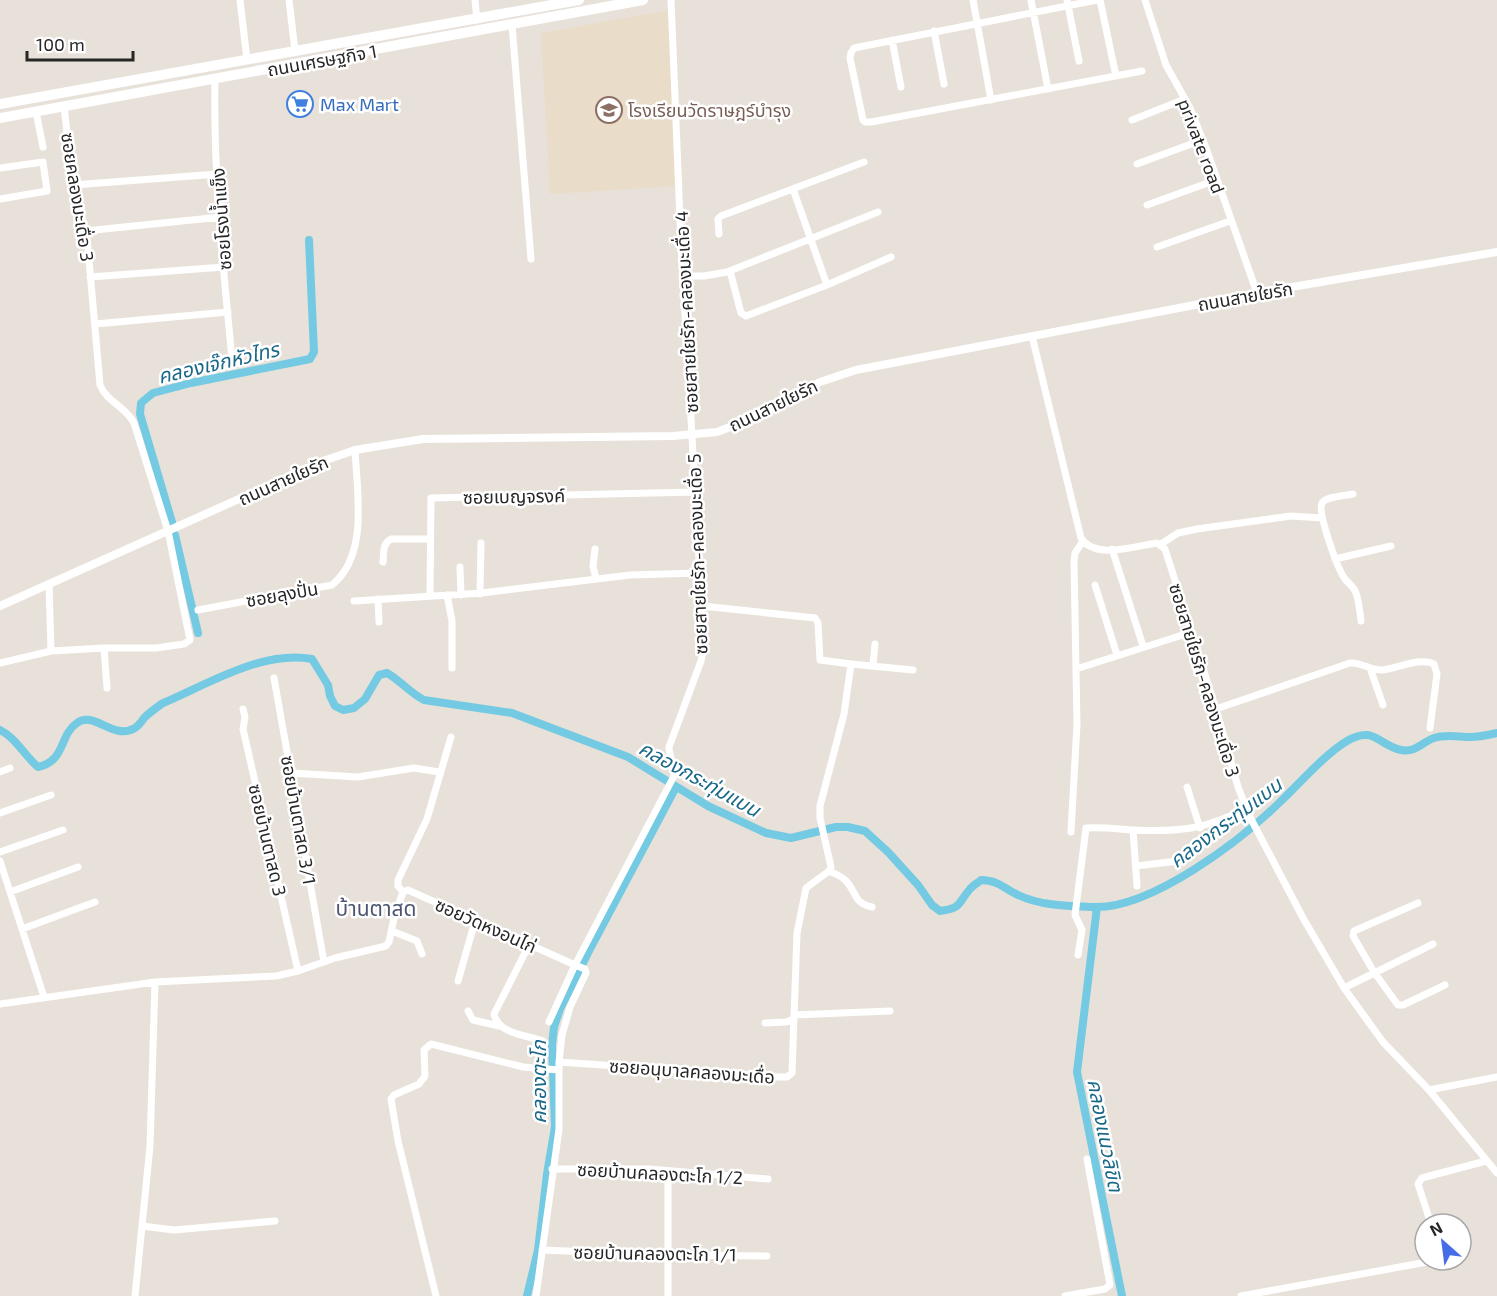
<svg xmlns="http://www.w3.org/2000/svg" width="1497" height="1296" font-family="'Exo 2','Noto Sans Thai',sans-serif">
<rect width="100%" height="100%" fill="#e8e1d9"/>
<path fill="#e9ddc9" d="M669,10L677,186L550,194L541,33Z"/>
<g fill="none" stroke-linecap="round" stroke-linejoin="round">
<path stroke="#74cae2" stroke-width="8" d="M172,522L140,414L141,403L153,393L191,383L310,359L314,352L309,240
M175,535L198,633
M0,730C16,738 24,755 38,767C66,761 59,735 77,723C94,710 113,741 135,728C138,726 142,721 144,718C150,712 156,708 163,703C208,684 262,650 312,659L328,685L330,696L335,706L343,710L354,708L365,699L379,675L387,673C401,681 410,693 424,700L512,713L628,757L708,806L766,833L791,838L836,827H848L865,831L888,852L918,885L932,905L940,911C962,908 957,904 970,889C973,885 978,883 981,880C1001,881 1002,888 1018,895C1041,906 1069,906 1094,907C1151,909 1240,841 1280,802C1299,784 1325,754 1347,741C1374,725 1378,745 1401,750C1416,753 1422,742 1434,738C1446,734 1459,737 1470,737C1480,737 1488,735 1497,733
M1097,907L1077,1072L1122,1296
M527,1296L538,1250L547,1174L555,1127L552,1045L554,1027L560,1009L591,947L676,787"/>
<path stroke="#fff" stroke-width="7" d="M240,0L247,60
M289,0L295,51
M475,0L477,20
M973,0L991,100
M1031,0L1048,89
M1067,0L1079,61
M1097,0L854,48L851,53L850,58L863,120L865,122H871L1142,71
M1100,0L1116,76
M1145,0L1166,65L1190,108L1206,148L1257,293
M512,25L531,259
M934,31L944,84
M892,40L901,87
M215,78C213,171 223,266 232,359
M36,112L43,147
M1132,120L1185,99
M1137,164L1202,140
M0,168L43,162L47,191L0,199
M73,185L218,174
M793,189L827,285
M1147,205L1216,180
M85,231L221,217
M719,234L718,219L721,216L864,162
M1157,247L1230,221
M730,271L741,313L746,316L827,285L891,257
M683,276H704L727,272L878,212
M90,277L224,267
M95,324L228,312
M1032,336L1081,538C1095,560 1135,546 1157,543L1165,549L1216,709L1238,787L1250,817L1303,918L1344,988L1383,1042L1429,1090L1497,1173
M1353,494C1345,496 1327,496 1322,503C1317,512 1338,570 1345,579C1349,584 1354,587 1356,593C1359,602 1360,612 1361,621
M1161,544L1178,533L1197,529L1291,516L1322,518
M595,549L593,566L596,579
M1112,549L1143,646
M1335,559L1391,546
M383,562C384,553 382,544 391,539H430
M460,567L461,595
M49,584L51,651
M1095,585L1117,655
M480,594L481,543
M447,595L452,621V668
M430,596L431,498L696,492
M378,599L379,622
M354,601L482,593L630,575L700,573
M198,610L332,585C369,555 357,492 355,450
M104,648L107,688
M0,663L51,651L104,648H156L184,644L190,640L168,531L134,423C126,407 107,402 100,385L87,237L73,185L64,106
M851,664L913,670
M873,665L875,644
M1370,668L1383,705
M1076,669L1192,632
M274,678L324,962
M243,709L245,717L243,729L298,971
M1216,709L1350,663C1362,662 1371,671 1383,670C1398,668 1421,657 1434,664L1437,674L1430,728
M0,772L10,768
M291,773L358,777L414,768L439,772
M1187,787L1200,828
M0,813L51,795
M1133,830L1137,886
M1071,832L1077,724L1074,562L1075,553L1083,541
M0,852L63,830
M0,861L44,997
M1136,866L1178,861L1223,828L1234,815
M829,871C835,874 842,876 846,881C857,892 853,903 872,907
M10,892L78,867
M403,892L398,886V880L427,819L451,737
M1418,903L1354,931L1353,936L1374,972L1398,1005H1403L1445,985
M22,929L95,902
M392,931L417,941L422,954
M529,945L494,1014C498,1034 526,1035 543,1041
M1078,955L1082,930L1075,915L1086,828C1101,827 1118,829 1133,830C1177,832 1206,830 1246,808
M458,981L475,921
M1344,988L1433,944
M0,1004L155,982L276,976L298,971L335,958L386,946L389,942L394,918L403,892L408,890L575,965L674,776C676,766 669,758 669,747L701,661L704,646L681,244L671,0
M468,1011L473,1020L499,1026
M794,1015L890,1011
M765,1023L786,1022L794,1019
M559,1062L779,1077H787L792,1073L797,933L806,888L829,871L831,867L820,818V806L844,714L851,664L820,660L818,623L815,618L702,606
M1429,1090L1497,1077
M552,1169H649L768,1179
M1431,1224L1418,1184L1422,1178L1486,1161
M142,1226L174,1230L275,1221
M542,1250L667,1255L767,1256
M135,1296L150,1146L155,982
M436,1296L398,1141L391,1099L394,1095L419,1084L425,1076L424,1050L431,1044L523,1067L559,1070
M536,1296L559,1129V1062L562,1035L570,1007L586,973L585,969L575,965L549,1022
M668,1296V1171
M1065,1296L1105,1289L1110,1285L1087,1159
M1241,1296L1438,1260"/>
<path stroke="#fff" stroke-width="8" d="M0,606L326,460L355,450L423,439L673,436L717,432L753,418L820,382L856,370L1257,293L1497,252"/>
<path stroke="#fff" stroke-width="10" d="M0,104L579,0
M0,118L643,0"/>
</g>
<defs>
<symbol id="supermarket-ring" viewBox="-11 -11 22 22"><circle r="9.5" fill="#fff" stroke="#3f7fe0" stroke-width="1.5"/><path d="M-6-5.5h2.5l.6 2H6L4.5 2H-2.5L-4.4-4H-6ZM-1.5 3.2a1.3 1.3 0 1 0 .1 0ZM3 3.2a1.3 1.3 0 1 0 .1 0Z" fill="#3f7fe0"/></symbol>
<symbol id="school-ring" viewBox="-11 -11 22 22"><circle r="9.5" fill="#fff" stroke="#8d6e63" stroke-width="1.5"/><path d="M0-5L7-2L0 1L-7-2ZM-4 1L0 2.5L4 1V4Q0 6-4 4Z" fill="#8d6e63"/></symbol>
</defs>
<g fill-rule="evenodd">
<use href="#supermarket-ring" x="285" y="89" width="30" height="30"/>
<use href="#school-ring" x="594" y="95" width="30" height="30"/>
</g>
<g text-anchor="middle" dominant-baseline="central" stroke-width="5" stroke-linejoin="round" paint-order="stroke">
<g font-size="18" fill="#262626" stroke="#fff">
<text transform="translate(322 60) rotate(-10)">ถนนเศรษฐกิจ 1</text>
<text transform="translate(1202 146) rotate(69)">private road</text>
<text transform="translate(78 197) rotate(81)">ซอยคลองมะเดื่อ 3</text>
<text transform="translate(221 219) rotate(-94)">ซอยโรงน้ำแข็ง</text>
<text transform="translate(1245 296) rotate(-10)">ถนนสายใยรัก</text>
<text transform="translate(686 312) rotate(-93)">ซอยสายใยรัก-คลองมะเดื่อ 4</text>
<text transform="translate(773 405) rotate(-26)">ถนนสายใยรัก</text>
<text transform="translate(283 480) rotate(-24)">ถนนสายใยรัก</text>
<text transform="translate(514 496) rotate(-1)">ซอยเบญจรงค์</text>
<text transform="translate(697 554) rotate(-92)">ซอยสายใยรัก-คลองมะเดื่อ 5</text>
<text transform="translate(282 594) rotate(-10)">ซอยลุงปั่น</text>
<text transform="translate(1205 680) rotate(73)">ซอยสายใยรัก-คลองมะเดื่อ 3</text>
<text transform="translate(299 820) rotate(80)">ซอยบ้านตาสด 3/1</text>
<text transform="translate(268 840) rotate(77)">ซอยบ้านตาสด 3</text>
<text transform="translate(486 925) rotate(24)">ซอยวัดหงอนไก่</text>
<text transform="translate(692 1071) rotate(4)">ซอยอนุบาลคลองมะเดื่อ</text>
<text transform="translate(660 1173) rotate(3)">ซอยบ้านคลองตะโก 1/2</text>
<text transform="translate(655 1253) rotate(1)">ซอยบ้านคลองตะโก 1/1</text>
</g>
<g font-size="18" fill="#366cbe" stroke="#fff" text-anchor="start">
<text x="320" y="104">Max Mart</text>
</g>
<g font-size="18" fill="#785e54" stroke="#fff" text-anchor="start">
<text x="628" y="110">โรงเรียนวัดราษฎร์บํารุง</text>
</g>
<g font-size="20" font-style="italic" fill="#196888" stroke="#fff">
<text transform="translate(218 362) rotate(-13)">คลองเจ๊กหัวไทร</text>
<text transform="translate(700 778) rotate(29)">คลองกระทุ่มแบน</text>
<text transform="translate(1225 822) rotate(-37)">คลองกระทุ่มแบน</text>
<text transform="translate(538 1082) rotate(-90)">คลองตะโก</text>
<text transform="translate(1106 1135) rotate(79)">คลองแนวลิขิต</text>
</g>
<g font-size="21" fill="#4c5572" stroke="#fff">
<text x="376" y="907">บ้านตาสด</text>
</g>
</g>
<g transform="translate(1443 1242) rotate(332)"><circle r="28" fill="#ffffff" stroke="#a8a8a8" stroke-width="1.5"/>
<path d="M0-4.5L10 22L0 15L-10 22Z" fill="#466ce8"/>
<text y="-9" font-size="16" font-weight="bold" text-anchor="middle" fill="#262626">N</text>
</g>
<path d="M27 51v9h106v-9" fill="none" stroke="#262626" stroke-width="3"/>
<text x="36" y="51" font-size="18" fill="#262626" stroke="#ffffff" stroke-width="4.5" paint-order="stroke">100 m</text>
</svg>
